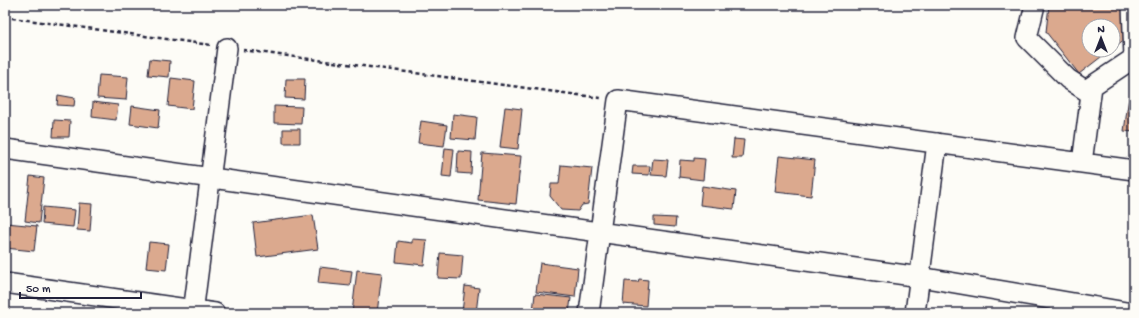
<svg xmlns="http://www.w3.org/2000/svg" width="1139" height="318" font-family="'Gochi Hand',sans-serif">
<rect width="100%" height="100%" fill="#fdfcf7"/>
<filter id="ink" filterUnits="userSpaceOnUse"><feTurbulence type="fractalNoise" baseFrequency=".025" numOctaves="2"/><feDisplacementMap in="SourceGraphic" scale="8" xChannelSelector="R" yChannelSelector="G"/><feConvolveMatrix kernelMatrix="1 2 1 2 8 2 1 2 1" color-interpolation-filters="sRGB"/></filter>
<g filter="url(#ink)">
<path fill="#dba98e" stroke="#22223b" d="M1049,5H1121L1127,12L1125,39L1113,48V26H1089V50H1110L1079,74L1046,32Z
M150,59L170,61L169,77L148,75Z
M99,75L128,77L126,100L97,98Z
M171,78L195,81L192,109L168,106Z
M286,79H305L304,99L285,98Z
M58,95L75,98L74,106L57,105Z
M1129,97L1134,98V132L1124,131Z
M93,102L118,105L116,120L92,117Z
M132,106L160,110L158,128L130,124Z
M274,106L302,107L301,124L274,123Z
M505,107L522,109L518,149L500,147Z
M453,114L477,117L475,140L451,138Z
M54,120L70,121L69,137H53Z
M421,121L447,125L444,146L418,143Z
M283,129H300V143H283Z
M734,139L744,140L742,158H732Z
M445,148L454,149L451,177L442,176Z
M458,151L472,152L471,174L457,173Z
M482,153L521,156L516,204L478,200Z
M779,156L815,160L811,196L775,192Z
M694,158L705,159L703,180L679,177L680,160L694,161Z
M653,159L668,160L666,176L651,175Z
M561,165L592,168L588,204L582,205L578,211L561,210L550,196L551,184H559Z
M633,166H650L649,175L632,174Z
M30,176L44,178L39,223L25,221Z
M702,186L736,191L734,209L700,205Z
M79,203L92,204L90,231L77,230Z
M43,207L75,210L73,227L42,224Z
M313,215L318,249L257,257L253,223Z
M654,217L676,218L675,227L654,225Z
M6,223L37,226L34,251L5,248Z
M412,239L427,240L424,265L396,262L398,241L412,243Z
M149,242L169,244L166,270L146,268Z
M440,253L463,255L461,279L438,278Z
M540,263L578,268L575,297L536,292Z
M320,267L352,271L350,286L318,283Z
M357,270L382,273L377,313H352Z
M639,279L648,280L646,306L623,304L625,281L638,282Z
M465,286L479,288L476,313H462Z
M535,294L571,298L569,313L533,311Z"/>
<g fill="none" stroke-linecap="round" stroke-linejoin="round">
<defs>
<path id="minor" d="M1035,5L1027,38L1068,79L1091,94
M5,149L920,277L1132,313
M1082,163L1092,86L1134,58L1132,5
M5,283L215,313
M193,313L227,48
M589,313L618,100L1134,170
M915,313L937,143"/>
</defs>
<use href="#minor" stroke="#22223b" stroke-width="22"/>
<path stroke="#22223b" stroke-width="2.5" stroke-dasharray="4 3" stroke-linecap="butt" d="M5,17L211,45
M243,50L601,98"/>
<use href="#minor" stroke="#fdfcf7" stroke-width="19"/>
</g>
</g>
<rect width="1139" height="318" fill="none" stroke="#fdfcf7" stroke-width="20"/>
<rect x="10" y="10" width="1119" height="298" fill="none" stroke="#22223b" stroke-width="1.5" filter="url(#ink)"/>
<g transform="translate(1101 38)"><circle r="19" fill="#fdfcf7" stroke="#a5a5ac"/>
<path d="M0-3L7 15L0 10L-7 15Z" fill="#22223b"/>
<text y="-6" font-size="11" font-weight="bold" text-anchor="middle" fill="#22223b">N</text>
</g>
<path d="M20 292v6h121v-6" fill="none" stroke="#22223b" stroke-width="2"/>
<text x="26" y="292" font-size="12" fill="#22223b" stroke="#fdfcf7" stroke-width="3" paint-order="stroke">50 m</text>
</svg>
